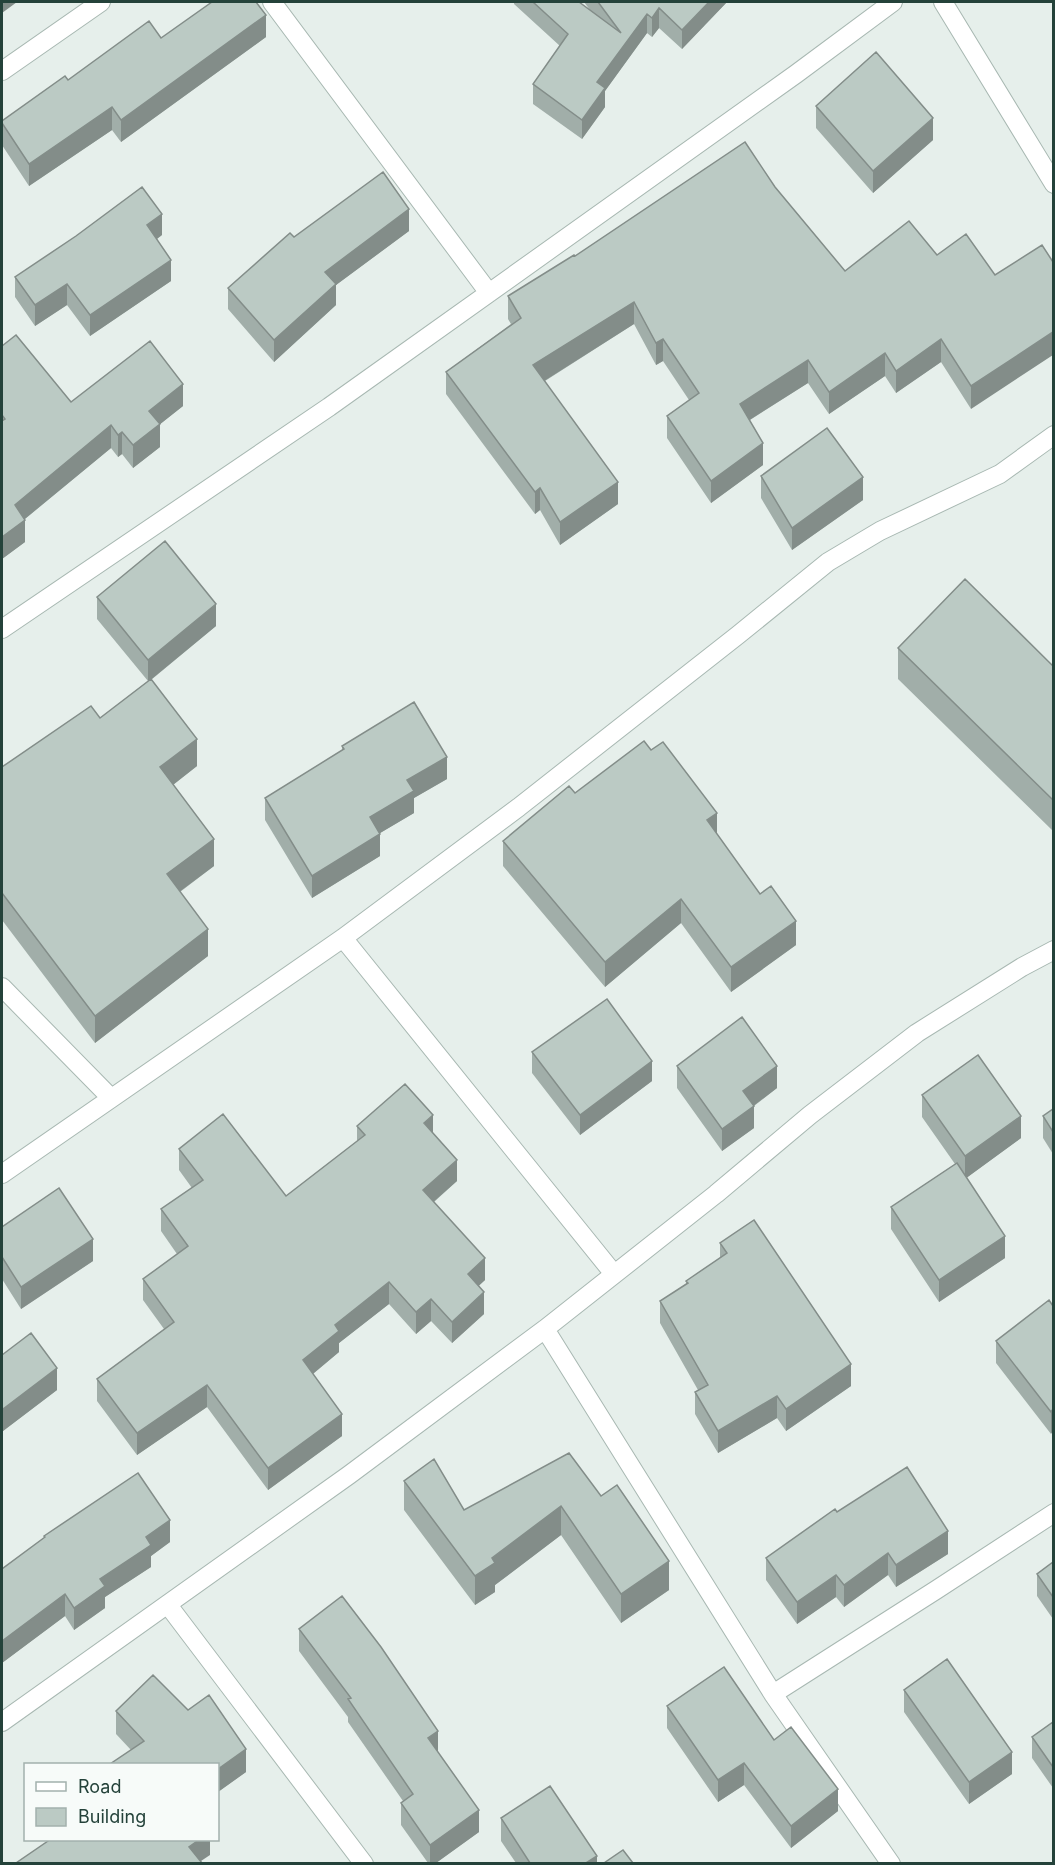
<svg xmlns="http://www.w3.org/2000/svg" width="1055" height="1865" font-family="Inter,sans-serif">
<rect width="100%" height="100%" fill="#e6efeb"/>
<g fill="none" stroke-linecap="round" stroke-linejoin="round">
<defs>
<path id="street" d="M272,2L489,293
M943,2L1054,184
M2,71L101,2
M2,629L329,407L796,74L893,2
M343,938L614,1274
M2,987L111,1098
M2,1174L343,938L519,807L738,635L828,562L880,531L1000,474L1054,435
M545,1329L773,1694L891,1864
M168,1605L364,1864
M773,1694L936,1590L1054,1513
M2,1722L349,1475L545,1329L716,1194L810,1115L917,1033L1022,967L1054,950"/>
</defs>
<use href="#street" stroke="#a8b8b2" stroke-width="20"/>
<use href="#street" stroke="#fff" stroke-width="18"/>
</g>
<path fill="#a1aea9" d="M514,2H579L590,10L584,2H727L682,49L659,28L652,37L647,33L605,91V107L582,139L533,104V84L560,46L514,4Z
M266,37L121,142L112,130L29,186L2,145V121L68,80L161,38Z
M816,106L933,140L873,193L816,128Z
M775,187L845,271L937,255L995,275L971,409L941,362L896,393L885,376L829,414L808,383L750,420L763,465L711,503L667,438V416L689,400L663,361L656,365L634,324L545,381L618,504L560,545L540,510L535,514L446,394V372L511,324L508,319V296L575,256Z
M409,231L336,285V305L274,362L228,309V288L294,237Z
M162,235L157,239L171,281L90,336L67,305L35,326L15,297V277Z
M2,346L71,402L183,406L160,424V447L133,468L122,454L118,457L111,448L25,519V542L2,559Z
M761,476L863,500L792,550L761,498Z
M97,597L216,626L151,680L197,766L173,785L214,866L180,892L208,956L95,1043L2,920V767L100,718L148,681L97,619Z
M898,648L1053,666V829L1052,830L898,679Z
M342,746L447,779L414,798V813L380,833V856L312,898L265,820V798L342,751Z
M575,793L717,835L796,945L731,992L681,923L605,987L503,866V841Z
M532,1052L652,1081L580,1135L532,1073Z
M677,1066L777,1088L754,1106V1128L722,1151L677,1088Z
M922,1095L1021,1138L966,1178L1005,1258L939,1302L891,1229V1207L955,1164L922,1117Z
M1053,1109V1154L1043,1138V1116Z
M357,1126L433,1133L457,1181L434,1202L485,1280L478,1286L484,1314L452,1343L431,1321L416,1334L389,1304L339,1343V1352L313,1374L342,1436L268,1490L207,1407L137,1455L97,1401V1379L164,1329L143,1300V1279L177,1254L161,1231V1209L192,1188L179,1170V1149L286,1196L357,1141Z
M2,1227L93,1261L21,1309L2,1279Z
M720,1243L851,1386L786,1431L777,1418L718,1453L695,1414V1392L698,1390L660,1323V1301L686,1284V1281L720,1258Z
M1053,1306L1051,1434L996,1363V1341Z
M2,1355L57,1390L3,1431L2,1429Z
M569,1453L669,1590L621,1623L561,1535L495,1585V1592L475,1605L404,1510V1481L464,1510Z
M837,1512L948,1554L896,1587L888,1575L844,1607L836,1597L797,1624L766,1580V1558Z
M44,1536L170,1542L151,1556V1567L105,1597V1608L74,1630L65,1616L2,1663V1569L44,1538Z
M1053,1562V1619L1037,1596V1574Z
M299,1629L438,1753L479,1832L436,1863H428L401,1825V1803L403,1801L348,1722V1717L299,1651Z
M904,1690L1012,1774L969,1804L904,1712Z
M667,1706L774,1740L838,1811L791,1848L744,1785L718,1802L667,1728Z
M116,1711L246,1772L218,1792V1764L131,1750L116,1734Z
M1053,1722V1788L1032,1758V1737Z
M501,1818L597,1863H516L501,1841Z"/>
<path fill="#838d89" d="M2,2H17L2,13Z
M709,2H727L682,49V30Z
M659,8V28L652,37V18Z
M647,14V33L605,91V107L582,139V120L597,82Z
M266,15V37L121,142V120Z
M112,107V130L29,186V164Z
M933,118V140L873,193V171Z
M409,209V231L336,285V305L274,362V340L325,272Z
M162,214V235L147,246V225Z
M171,260V281L90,336V315Z
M67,284V305L35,326V305Z
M634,302V324L533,388V365Z
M1053,332V355L971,409V386Z
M663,339V361L656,365V343Z
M941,339V362L896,393V371Z
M885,353V376L829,414V392Z
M808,360V383L740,426V404Z
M183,384V406L149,433V411Z
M160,424V447L133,468V445Z
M111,425V448L15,527L25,520V542L2,559V537L15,505Z
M122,432V454L118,457V435Z
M763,443V465L711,503V481Z
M863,477V500L792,550V528Z
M618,482V504L560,545V522Z
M540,488V510L535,514V492Z
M216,604V626L148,682V660Z
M197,739V766L160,795V767Z
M447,757V779L414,798V813L370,839V817L407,780Z
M1053,798V829L1052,830V799Z
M717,813V837L707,820Z
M380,834V856L312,898V876Z
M214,839V866L167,901V874Z
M681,899V923L605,987V962Z
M796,921V945L731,992V967Z
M208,929V956L95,1043V1016Z
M652,1061V1081L580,1135V1115Z
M777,1066V1088L748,1110L754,1106V1128L722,1151V1129L743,1091Z
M433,1115V1137L424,1123Z
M1021,1116V1138L965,1179V1156Z
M457,1160V1181L423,1211V1190Z
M1005,1236V1258L939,1302V1280Z
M93,1239V1261L21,1309V1287Z
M485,1258V1280L468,1296V1274Z
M389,1282V1304L339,1343V1352L303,1382V1360L335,1325Z
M484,1292V1314L452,1343V1322Z
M431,1299V1321L416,1334V1312Z
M851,1364V1386L786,1431V1409Z
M57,1368V1390L3,1431V1409Z
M207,1385V1407L137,1455V1433Z
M777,1396V1418L718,1453V1431Z
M1053,1409V1431L1051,1434V1412Z
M342,1414V1436L268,1490V1468Z
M561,1506V1535L495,1585V1592L475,1605V1576L492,1558Z
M170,1520V1542L151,1556V1567L105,1597V1608L74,1630V1608L100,1579L146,1537Z
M948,1531V1554L896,1587V1565Z
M888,1553V1575L844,1607V1585Z
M669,1561V1590L621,1623V1594Z
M836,1575V1597L797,1624V1602Z
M65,1594V1616L2,1663V1641Z
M438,1731V1753L428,1738Z
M246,1749V1772L218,1792V1769Z
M1012,1752V1774L969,1804V1782Z
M744,1763V1785L718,1802V1780Z
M838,1789V1811L791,1848V1826Z
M479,1810V1832L436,1863H430V1845Z
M200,1839H210V1855L198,1863L189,1847Z
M597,1856V1863H586Z"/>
<path fill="#bbcac4" stroke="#838d89" stroke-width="1.5" d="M212,2H256L266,15L121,120L112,107L29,164L2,123V121L65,76L68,80L149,21L161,38Z
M533,2H579L621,33L598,2H709L682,30L659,8L652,18L647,14L597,82L605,88L582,120L533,84L568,34Z
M876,52L933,118L873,171L816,106Z
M745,142L775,187L845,271L909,221L937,255L966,234L995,275L1042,245L1053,262V332L971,386L941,339L896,371L885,353L829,392L808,360L740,404L763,443L711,481L667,416L699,393L663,339L656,343L634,302L533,365L618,482L560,522L540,488L535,492L446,372L521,318L508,296L574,255L575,256Z
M383,172L409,209L325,272L336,284L274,340L228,288L290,233L294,237Z
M142,187L162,214L147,225L171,260L90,315L67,284L35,305L15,277L76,236Z
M16,335L71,402L150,341L183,384L149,411L160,424L133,445L122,432L118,435L111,425L15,505L25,520L2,537V421L5,419L2,415V346Z
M827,428L863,477L792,528L761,476Z
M165,541L216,604L148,660L97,597Z
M965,579L1053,666V798L1052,799L898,648Z
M151,679L197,739L160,767L214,839L167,874L208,929L95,1016L2,893V767L91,706L100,718Z
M414,702L447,757L407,780L414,791L370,817L380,834L312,876L265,798L344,749L342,746Z
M644,741L651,750L663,742L717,813L707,820L760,894L771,886L796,921L731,967L681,899L605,962L503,841L569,786L575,793Z
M607,999L652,1061L580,1115L532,1052Z
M742,1017L777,1066L743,1091L754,1106L722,1129L677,1066Z
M978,1055L1021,1116L965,1156L922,1095Z
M405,1084L433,1115L424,1123L457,1160L423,1190L485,1258L468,1274L484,1292L452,1322L431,1299L416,1312L389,1282L335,1325L339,1331L303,1360L342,1414L268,1468L207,1385L137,1433L97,1379L174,1322L143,1279L188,1246L161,1209L203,1180L179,1149L223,1114L286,1196L365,1135L357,1126Z
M1053,1109V1132L1043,1116Z
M957,1163L1005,1236L939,1280L891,1207Z
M59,1188L93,1239L21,1287L2,1257V1227Z
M754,1220L851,1364L786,1409L777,1396L718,1431L695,1392L708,1385L660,1301L688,1283L686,1281L727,1253L720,1243Z
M1049,1300L1053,1306V1409L1051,1412L996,1341Z
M31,1333L57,1368L3,1409L2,1407V1355Z
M569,1453L601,1496L617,1485L669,1561L621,1594L561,1506L492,1558L495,1563L475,1576L404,1481L434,1459L464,1510Z
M907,1467L948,1531L896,1565L888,1553L844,1585L836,1575L797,1602L766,1558L835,1509L837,1512Z
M138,1473L170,1520L146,1537L151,1545L100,1579L105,1586L74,1608L65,1594L2,1641V1569L45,1537L44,1536Z
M1053,1562V1597L1037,1574Z
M342,1596L381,1647L438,1731L428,1738L479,1810L430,1845L401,1803L413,1794L348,1699L351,1698L299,1629Z
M947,1659L1012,1752L969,1782L904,1690Z
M724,1667L774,1740L791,1727L838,1789L791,1826L744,1763L718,1780L667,1706Z
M153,1675L188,1710L209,1695L246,1749L218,1769V1764H110L144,1741L116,1711Z
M1053,1722V1767L1032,1737Z
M550,1786L597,1856L586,1863H530L501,1818Z
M51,1839H200L189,1847L202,1863H16Z
M623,1850L633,1863H604Z"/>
<rect width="1055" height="1865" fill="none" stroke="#24423a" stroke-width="6"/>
<rect x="24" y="1763" width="195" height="78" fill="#f7fbf9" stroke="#a3b1ad" stroke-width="1.5"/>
<rect x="36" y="1782" width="30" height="9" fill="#ffffff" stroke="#a3b1ad" stroke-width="1.5"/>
<text x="78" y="1793" font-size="18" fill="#24423a">Road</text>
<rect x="36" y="1808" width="30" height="18" fill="#bbcac4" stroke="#a3b1ad" stroke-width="1.5"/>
<text x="78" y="1823" font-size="18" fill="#24423a">Building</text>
</svg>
